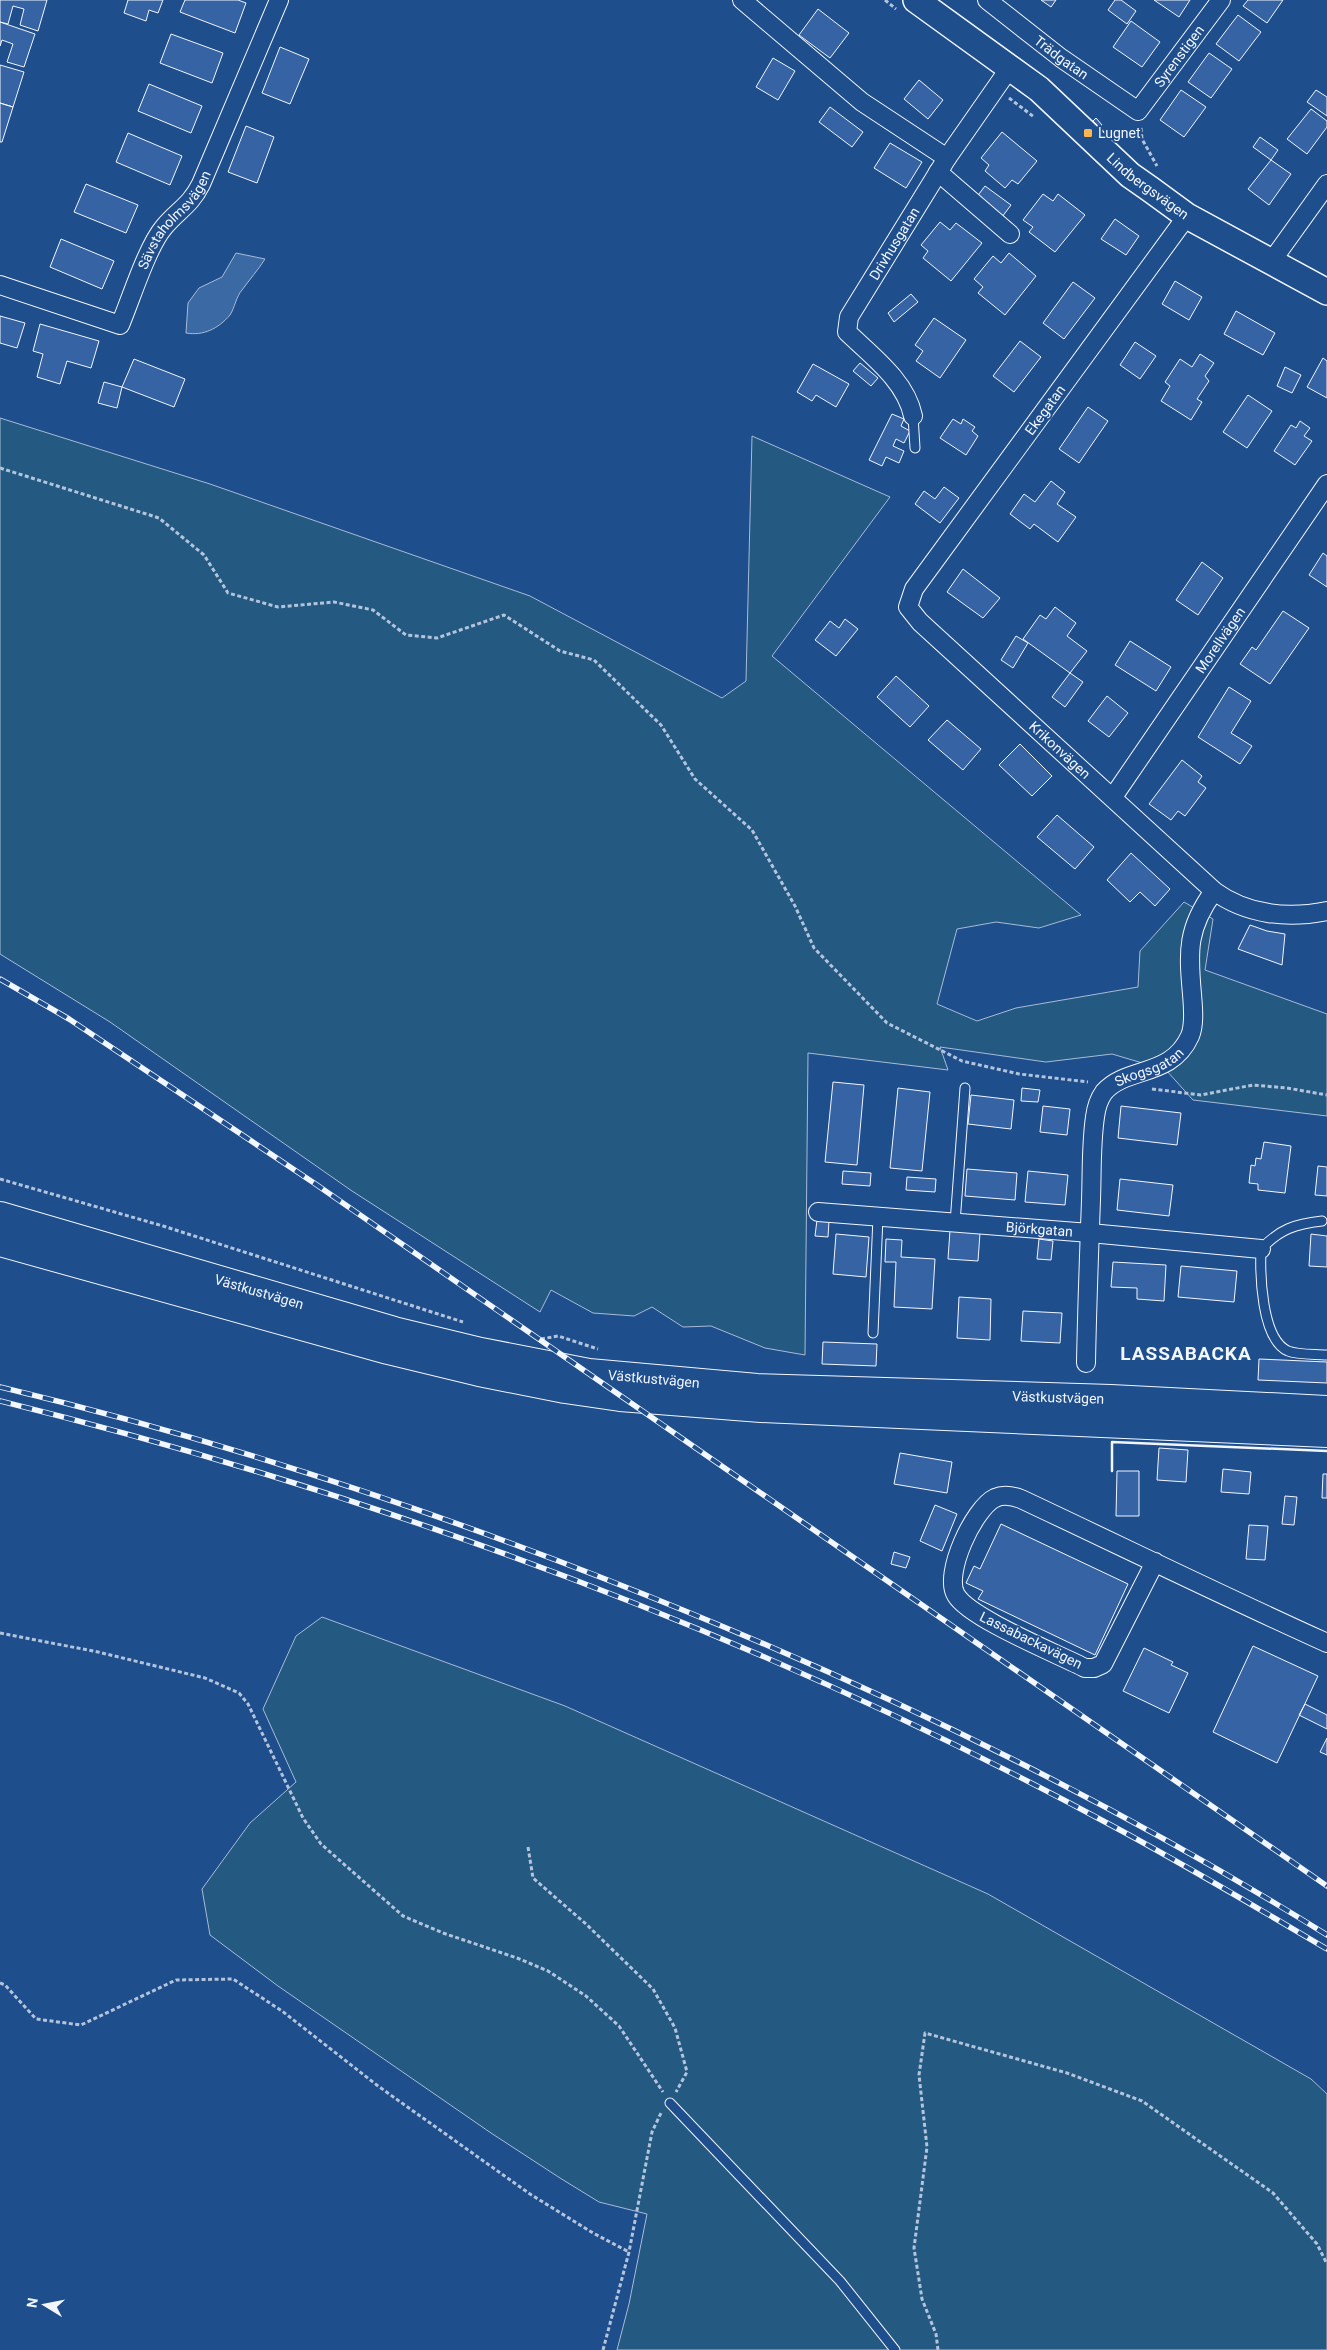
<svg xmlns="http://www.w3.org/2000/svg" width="1327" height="2350" font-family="Roboto,sans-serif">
<rect width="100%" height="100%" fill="#1f4e8c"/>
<path fill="#245a82" stroke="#a8bbd7" d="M0,418L210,484L530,596L722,698L746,681L752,436L890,497L772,656L1081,915L1039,928L996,922L957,929L937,1004L977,1021L1016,1008L1138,987L1140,951L1184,902L1213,919L1205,970L1327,1014V1116L1193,1100L1166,1070L1112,1054L1046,1062L940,1047L948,1070L808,1053L805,1355L765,1348L711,1326L683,1327L652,1307L634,1316L593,1313L551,1290L540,1312L352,1191L110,1022L0,954Z
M322,1617L565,1706L988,1894L1311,2079L1327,2094V2350H617L629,2304L647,2214L599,2202L560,2178L491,2133L278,1986L210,1935L202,1889L250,1823L296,1782L263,1709L296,1636Z"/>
<path fill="#3b69a3" stroke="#a8bbd7" d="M236,253L265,259C258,270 250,279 242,290C236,297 235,307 230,315C218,329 203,336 186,333L188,303L199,288L222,277Z"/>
<path fill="#3563a3" stroke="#f2f6ff" d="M0,0H47L38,31L20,25L24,9L13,6L8,24L0,22Z
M128,0H163L158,13L149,10L146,21L124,13Z
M185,0H238L246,3L235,33L180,12Z
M1041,0H1056L1051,7Z
M1115,0H1121L1136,11L1127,24L1108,10Z
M1154,0H1190L1179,17Z
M1248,0H1283L1267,23L1243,6Z
M818,9L849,33L830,58L799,35Z
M1238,15L1261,32L1239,61L1216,44Z
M1131,21L1160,42L1142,67L1113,47Z
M0,22L35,34L24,67L7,62L13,44L2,40L0,46Z
M171,34L223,53L212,83L160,63Z
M280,47L309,59L290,104L262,93Z
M1209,53L1232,69L1211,98L1188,82Z
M773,58L795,71L778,100L756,87Z
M0,65L24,72L13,107L0,103Z
M919,80L943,100L928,119L904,99Z
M149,84L202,106L191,133L138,111Z
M1181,90L1206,107L1184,137L1160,120Z
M1316,90L1327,97V116L1307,102Z
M0,103L13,107L2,142H0Z
M830,107L863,132L852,147L819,122Z
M1311,109L1327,121V127L1307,154L1287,139Z
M1096,118L1102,125L1099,127L1093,121Z
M246,126L274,137L257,183L228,172Z
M1002,132L1037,161L1018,184L1012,180L1005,188L985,171L989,165L981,158Z
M128,133L182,156L170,185L116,162Z
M1260,137L1278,150L1271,160L1253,147Z
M890,143L922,162L906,188L874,168Z
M1271,160L1291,174L1269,205L1248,189Z
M86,184L138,205L126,233L74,212Z
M985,186L1011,205L1002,217L976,198Z
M1043,194L1053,201L1058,194L1085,215L1055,252L1029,232L1033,227L1023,220Z
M1115,219L1139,236L1126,255L1101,239Z
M940,222L950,230L956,223L982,243L951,281L923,258L928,251L921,245Z
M61,239L114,261L102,289L50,267Z
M1009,253L1036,276L1005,315L978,293L983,287L974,279L993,256L1001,263Z
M1175,281L1202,297L1189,320L1162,304Z
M1073,282L1095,298L1064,339L1043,323Z
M911,294L918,302L894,322L888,313Z
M1236,311L1275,333L1263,355L1224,334Z
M0,316L25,323L17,348L0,343Z
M934,318L966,340L940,378L916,361L923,351L915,345Z
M40,324L99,341L91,368L67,361L60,384L37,377L43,354L33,351Z
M1020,341L1041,357L1014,392L993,376Z
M1135,342L1156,356L1140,379L1120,365Z
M1200,354L1214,363L1205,376L1209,381L1197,399L1202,402L1191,420L1161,401L1170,386L1165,382L1180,359L1192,367Z
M1323,358L1327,361V398L1307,387Z
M134,359L185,379L174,407L122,387Z
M860,363L878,378L871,386L853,371Z
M813,364L849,384L836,407L816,395L812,401L797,392Z
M1285,367L1301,375L1292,393L1277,386Z
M104,382L122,387L117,408L98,403Z
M1248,395L1272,411L1247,448L1223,432Z
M1088,407L1108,421L1079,463L1059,449Z
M892,414L904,419L901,426L910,431L904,443L896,439L893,446L904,451L899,463L886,457L882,466L869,460Z
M953,419L961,424L963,419L975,427L972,431L978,436L966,455L940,438Z
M1300,421L1310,428L1304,436L1312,441L1295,465L1274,451L1291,425L1296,428Z
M1051,481L1065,492L1057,504L1076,517L1058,542L1034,524L1030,529L1010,514L1024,494L1035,502Z
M944,487L959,498L940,523L915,504L924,491L935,499Z
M1323,553L1327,556V587L1309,575Z
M1202,562L1223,578L1198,615L1176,600Z
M963,569L1000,598L983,618L947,592Z
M1055,607L1076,623L1067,636L1087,651L1070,673L1023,639L1040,615L1046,619Z
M1283,611L1309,628L1270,684L1240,664L1252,647L1256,650Z
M845,619L858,629L836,656L815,640L830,621L839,628Z
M1016,636L1028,643L1013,668L1001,660Z
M1130,641L1171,667L1156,691L1115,665Z
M1070,673L1083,682L1065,707L1052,697Z
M896,676L929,706L910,727L877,697Z
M1229,687L1251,701L1231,733L1252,746L1240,764L1198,737Z
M1107,696L1128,713L1109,737L1088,721Z
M947,720L981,749L963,770L928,740Z
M1020,744L1052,776L1032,796L999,765Z
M1182,760L1202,776L1198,782L1206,788L1185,816L1178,811L1171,820L1149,804Z
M1057,815L1094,847L1075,869L1037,837Z
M1131,853L1170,889L1155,906L1140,892L1130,902L1107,880Z
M1250,925L1267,931L1285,934L1282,965L1238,949Z
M833,1082L864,1085L857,1165L825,1162Z
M898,1088L930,1092L922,1171L890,1168Z
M1022,1088L1040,1090L1038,1102L1021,1101Z
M971,1095L1014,1100L1011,1129L968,1124Z
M1043,1106L1070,1109L1067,1135L1040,1132Z
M1121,1106L1181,1113L1177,1145L1118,1138Z
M1264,1142L1291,1146L1285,1193L1258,1190V1184L1249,1183L1251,1165L1255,1166L1256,1158L1261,1159Z
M1318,1166L1327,1167V1196L1315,1195Z
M967,1169L1017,1173L1015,1200L965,1196Z
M843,1171L871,1173L870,1186L842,1184Z
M1028,1171L1068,1175L1065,1205L1025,1202Z
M907,1177L936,1179L935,1192L906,1190Z
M1120,1179L1173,1185L1169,1216L1117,1210Z
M817,1220L829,1221L828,1237L815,1236Z
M950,1230L980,1233L978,1261L948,1259Z
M836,1234L869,1237L866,1277L833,1274Z
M1311,1234L1327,1236V1267L1309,1266Z
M886,1239L902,1240L901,1257L935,1259L932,1309L894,1307L896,1262H885Z
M1039,1239L1053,1241L1051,1260L1037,1259Z
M1113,1262L1166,1265L1164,1301L1137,1299V1288L1111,1287Z
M1181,1266L1237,1271L1234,1302L1178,1297Z
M959,1297L991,1299L990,1340L957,1338Z
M1023,1311L1062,1313L1060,1343L1021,1341Z
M823,1342L877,1344L876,1366L822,1364Z
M1259,1359L1327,1362V1383L1258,1380Z
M1159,1448L1188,1450L1186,1482L1157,1480Z
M900,1453L952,1462L947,1493L894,1484Z
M1223,1469L1251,1472L1249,1494L1221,1492Z
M1117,1471H1139V1516H1116Z
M1323,1474H1327V1498H1322Z
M1285,1496L1297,1497L1294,1525L1282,1524Z
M935,1505L957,1514L942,1551L920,1541Z
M1001,1524L1128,1584L1095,1655L978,1599L983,1591L966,1583L974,1566L980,1569Z
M1249,1525L1268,1526L1265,1560L1246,1559Z
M894,1552L910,1557L906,1568L891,1564Z
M1253,1646L1318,1676L1277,1763L1213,1732Z
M1144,1648L1173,1662L1171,1665L1188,1673L1169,1713L1123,1691Z
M1305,1704L1327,1715V1729L1299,1715Z
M1327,1738V1755L1320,1752Z"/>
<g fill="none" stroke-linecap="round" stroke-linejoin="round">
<defs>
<path id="lane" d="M913,416L915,448
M1322,1221C1295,1224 1280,1229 1261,1249C1260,1273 1261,1339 1288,1351C1298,1355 1315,1354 1326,1355
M955,1223L965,1088
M873,1333L878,1217
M670,2103L840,2281L895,2350"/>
<g id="street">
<path d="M742,0L862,102L947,158"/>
<path id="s1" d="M987,0L1061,58L1138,111L1221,0"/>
<path d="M938,172L1010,234"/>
<path id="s2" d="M1187,216L914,589L908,607L920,622L1214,891C1247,915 1288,919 1327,911"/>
<path d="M1271,262L1327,184"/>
<path id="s3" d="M0,285L120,325C131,299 147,247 164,227C178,210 190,206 201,184L279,0"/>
<path id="s4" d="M913,416C906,381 872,356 847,332L849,317L947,158L1009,69"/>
<path id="s5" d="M1113,797L1327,484"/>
<path id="s6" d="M818,1212L1090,1233L1261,1249"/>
<path id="s7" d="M1086,1363C1087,1308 1089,1254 1091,1200C1092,1173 1091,1144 1095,1117C1096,1109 1099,1099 1104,1092C1127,1066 1171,1078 1190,1036C1195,1024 1193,1007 1192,994C1188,951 1187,928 1214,891"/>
<path d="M1155,1562L1103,1664L1094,1668H1085C1058,1654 969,1618 956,1595C943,1574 974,1508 995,1498C1004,1494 1013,1496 1021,1499C1123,1547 1225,1597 1327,1643"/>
</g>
<g id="secondary">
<path id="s8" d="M916,0L1039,89L1130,175L1150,189L1187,216L1327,292"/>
</g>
<g id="primary">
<path id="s9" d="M0,1216L394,1331L481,1352L589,1373L757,1388L1111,1399L1327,1410"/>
<path d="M0,1242L388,1350L479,1372L565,1389L620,1397L761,1408L1327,1433"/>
</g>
</defs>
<use href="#lane" stroke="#f2f6ff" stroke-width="11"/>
<use href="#street" stroke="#f2f6ff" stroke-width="20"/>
<use href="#secondary" stroke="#f2f6ff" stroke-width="28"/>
<use href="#primary" stroke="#f2f6ff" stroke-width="30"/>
<path stroke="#b3c4dc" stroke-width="3" stroke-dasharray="4 2.5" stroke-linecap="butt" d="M885,0L896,9
M1009,98L1034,117
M1141,128L1142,139L1157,166
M0,468L159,518L204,555L228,593L278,607L334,602L373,610L406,635L437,638L504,615L560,651L594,660L661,725L695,779L752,830L795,906L814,948L887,1023L962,1061L1019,1074L1088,1082
M1152,1089L1201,1095L1253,1085L1287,1088L1327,1095
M0,1179L163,1226L463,1322
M541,1339L558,1336L598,1349
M0,1633L98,1652L205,1678L239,1693L248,1704L303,1818L321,1844L403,1916L443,1933L517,1958L548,1971L586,1996L619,2026L663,2092
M528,1847L533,1878L586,1924L653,1989L675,2028L687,2072L676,2092
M0,1983L5,1985L36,2019L81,2025L176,1980L233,1979L282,2011L378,2086L530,2194L593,2233L629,2252
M603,2350L629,2252L652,2132L661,2113
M938,2350L936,2334L922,2299L914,2248L927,2147L919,2075L925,2033L1067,2073L1142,2101L1273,2193L1317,2244L1327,2264"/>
<use href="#lane" stroke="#1f4e8c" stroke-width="9"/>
<use href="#street" stroke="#1f4e8c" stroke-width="18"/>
<use href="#secondary" stroke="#1f4e8c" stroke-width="25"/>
<use href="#primary" stroke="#1f4e8c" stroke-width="28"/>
<defs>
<path id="rail" d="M0,979L69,1019L314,1183L1327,1886
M0,1387C205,1436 405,1501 600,1577C852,1675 1098,1792 1327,1935
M0,1401C384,1496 759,1635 1107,1823C1182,1863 1254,1906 1327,1949"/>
</defs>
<use href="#rail" stroke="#f2f6ff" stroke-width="5.5"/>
<use href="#rail" stroke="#1f4e8c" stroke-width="4" stroke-dasharray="11" stroke-linecap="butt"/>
<path stroke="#f2f6ff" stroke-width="2.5" d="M1112,1471V1442L1327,1451"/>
</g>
<rect fill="#ffb74d" stroke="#1f4e8c" stroke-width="2" x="1083" y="128" width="10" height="10" rx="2.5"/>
<g text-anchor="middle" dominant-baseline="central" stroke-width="4" stroke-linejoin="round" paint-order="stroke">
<g font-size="14" fill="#f2f6ff" stroke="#1f4e8c">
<text stroke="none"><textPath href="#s1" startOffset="256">Syrenstigen</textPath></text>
<text stroke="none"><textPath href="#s1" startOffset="94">Trädgatan</textPath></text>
<text stroke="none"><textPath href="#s8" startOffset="298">Lindbergsvägen</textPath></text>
<text stroke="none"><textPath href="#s3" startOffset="246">Sävstaholmsvägen</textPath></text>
<text stroke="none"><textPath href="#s4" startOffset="210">Drivhusgatan</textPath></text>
<text transform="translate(1045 410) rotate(-54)">Ekegatan</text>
<text stroke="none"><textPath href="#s5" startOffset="190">Morellvägen</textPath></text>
<text stroke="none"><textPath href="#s2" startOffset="690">Krikonvägen</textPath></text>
<text stroke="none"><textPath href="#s7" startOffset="325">Skogsgatan</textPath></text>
<text stroke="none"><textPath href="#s6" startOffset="222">Björkgatan</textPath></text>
<text stroke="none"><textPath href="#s9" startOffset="270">Västkustvägen</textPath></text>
<text stroke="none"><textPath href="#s9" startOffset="675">Västkustvägen</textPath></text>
<text stroke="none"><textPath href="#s9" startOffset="1080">Västkustvägen</textPath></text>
<text transform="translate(1031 1640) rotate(26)">Lassabackavägen</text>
</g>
<g font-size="14" fill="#f2f6ff" stroke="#1f4e8c" text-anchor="start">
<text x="1098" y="133">Lugnet</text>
</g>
<g font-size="19" font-weight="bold" letter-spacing="1" fill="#f2f6ff" stroke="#1f4e8c">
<text x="1186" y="1353">LASSABACKA</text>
</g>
</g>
<g transform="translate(45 2305) rotate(280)" stroke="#1f4e8c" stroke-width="4" paint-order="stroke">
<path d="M0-4L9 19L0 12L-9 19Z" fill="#f2f6ff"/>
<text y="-8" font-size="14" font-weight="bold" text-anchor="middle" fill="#f2f6ff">N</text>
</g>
</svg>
